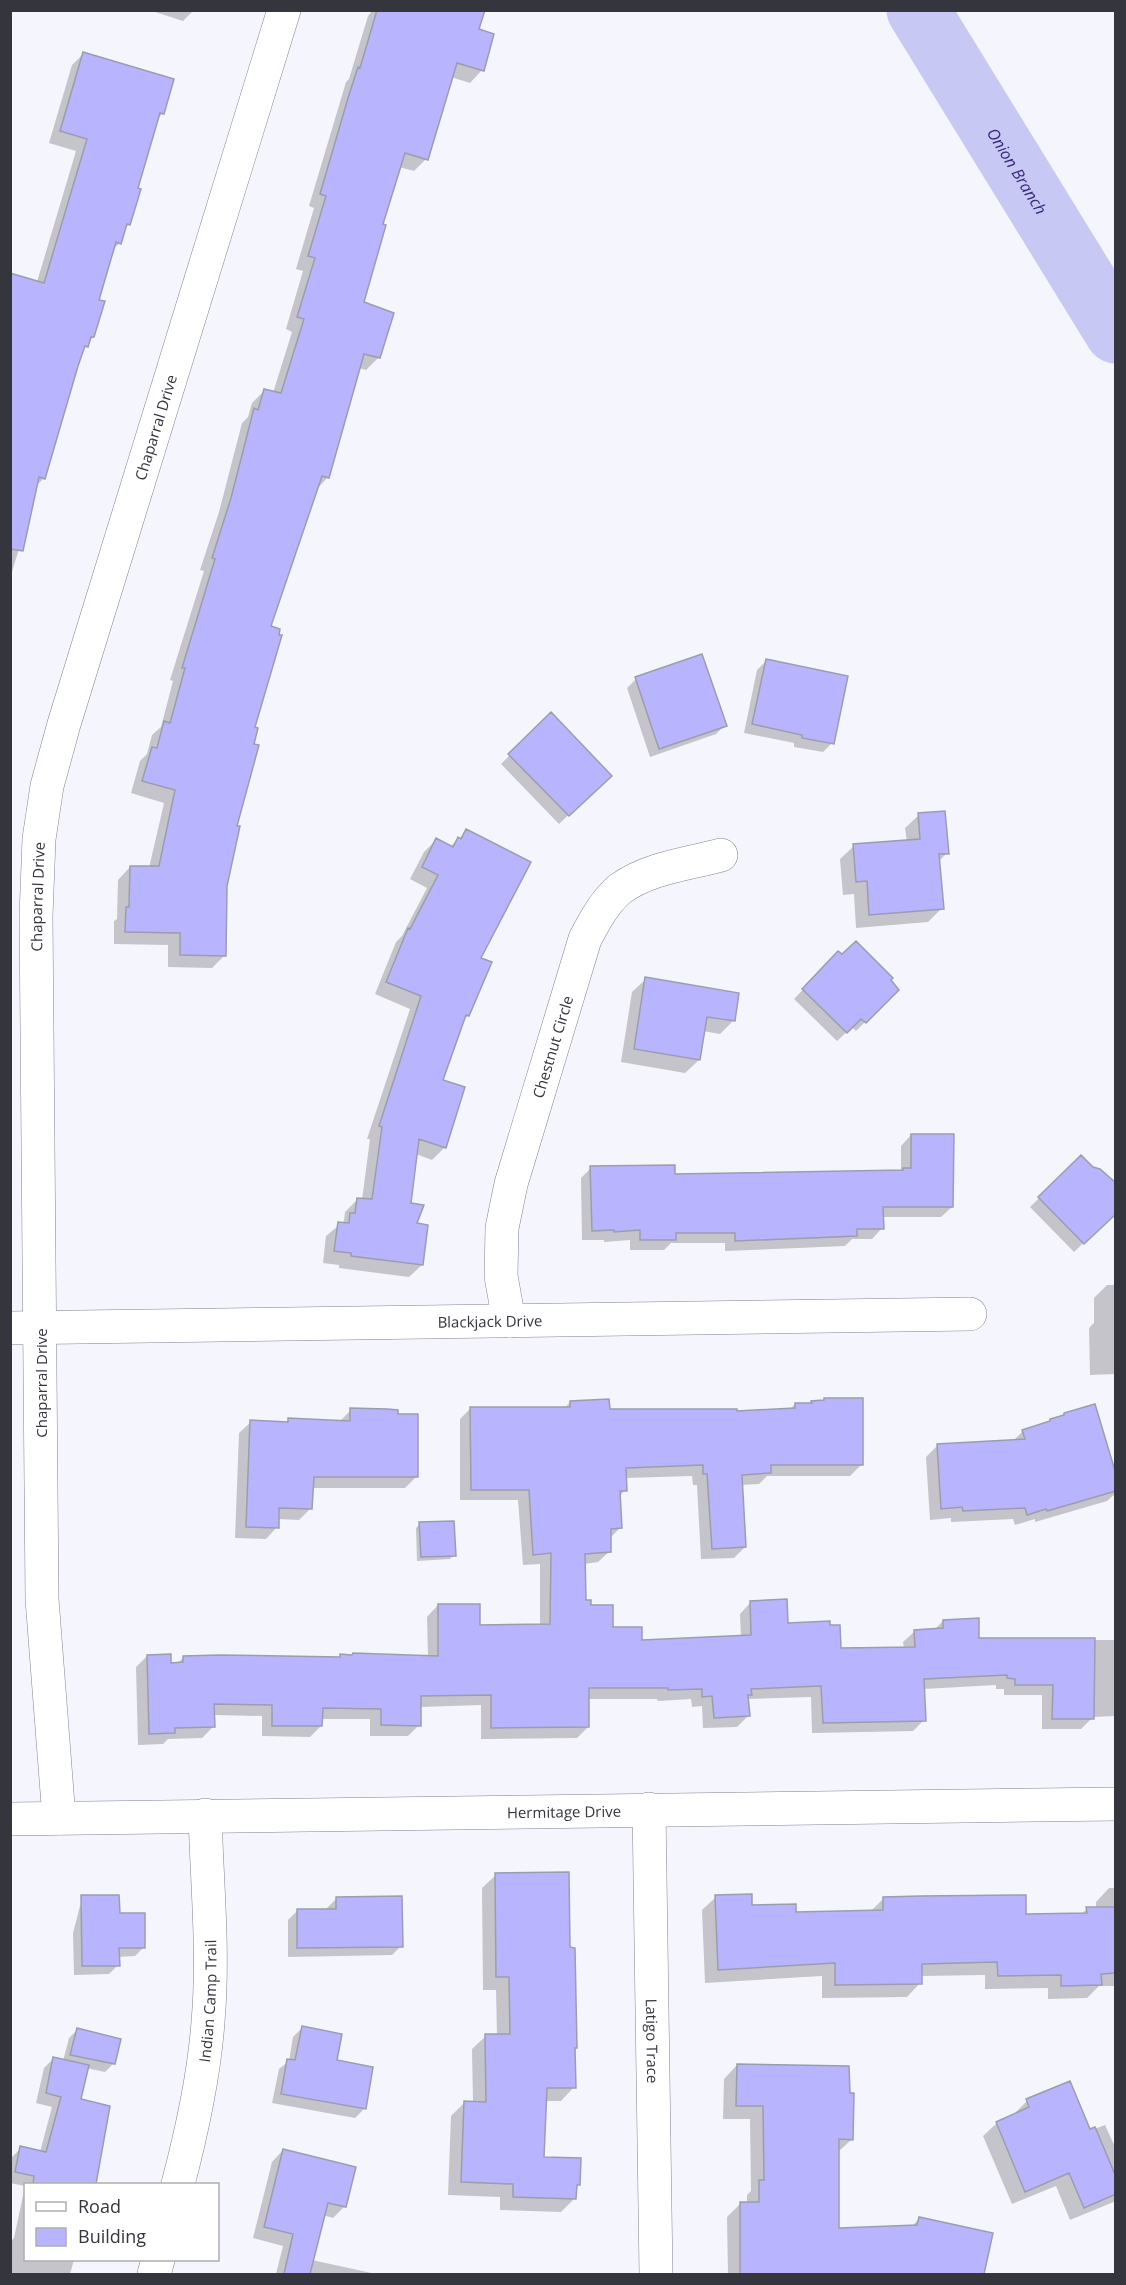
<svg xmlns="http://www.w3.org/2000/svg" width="1126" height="2285" font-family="'Open Sans',sans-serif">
<rect width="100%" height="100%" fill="#f5f5fd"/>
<path fill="#0003" d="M149,10H194L183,21Z
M373,10H483L477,31L482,70L470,83L451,77L426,159L414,171L399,167L391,190L362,303L379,357L366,370L359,368L328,477L317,489L270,627L225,885V955L212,968L168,967V945L114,944V921L117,919L118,880L130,867L149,868L164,803L131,793L140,761L147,754L152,735L161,727L173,681L170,680L204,571L200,570L219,512L242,423L248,417L252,403L265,390L273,393L292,332L286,329L303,271L296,269L314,208L309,206L346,82L349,79L368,16Z
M84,53L163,113L156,120L136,189L129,224L124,229L120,243L112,250L98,301L93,337L82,351L44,478L35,487L27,523L10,578V281L37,282L76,151L49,143L72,65Z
M766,661L832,743L823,752L794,747V743L744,733L757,670Z
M636,679L725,725L716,734L650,757L627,688Z
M551,714L610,775L559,824L501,764Z
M919,815L947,853L938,862L942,908L928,922L856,928L854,894L843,895L840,859L854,846L907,842L905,828Z
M467,831L479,959L468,1016L462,1021L442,1081L445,1147L432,1160L416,1154L410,1204L422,1265L409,1277L339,1268V1265L323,1263L326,1236L344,1221L345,1212L358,1199L362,1200L370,1139H367L410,1009L375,994L396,942L402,936L427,888L410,879L424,852L436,840L450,847Z
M838,953L889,980L897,990L856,1031L852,1027L837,1041L794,999Z
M646,979L733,1021L720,1034L703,1031L699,1060L685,1073L621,1062L632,992Z
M911,1135L952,1207L941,1217H882V1228L872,1239H852L845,1246L725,1251V1243H671L664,1250H630V1240L604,1242V1240H582L581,1178L591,1168L673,1176L901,1172V1146Z
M1081,1157L1116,1212L1074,1252L1030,1207Z
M1107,1285H1116V1374L1090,1375L1089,1328L1094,1323V1298Z
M570,1402L608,1411L735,1412L789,1410L795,1404L810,1405L812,1402L861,1465L850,1476H767L759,1484L741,1485L745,1547L734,1558L701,1559L697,1485H693L692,1476L625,1478V1490L619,1497L620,1528L610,1538V1551L598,1562L584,1564L585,1602L611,1629L640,1641L741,1637L740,1614L751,1602L786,1624L839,1650L904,1649L903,1642L915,1631L934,1630L943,1621L978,1640H1116V1716L1093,1717L1081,1729H1042V1695H1004V1689H996V1685L923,1689L924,1720L913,1731L812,1733L811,1697L747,1699L748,1716L737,1727L703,1728L702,1706L692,1707L691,1699L658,1701L657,1699H588V1727L577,1738L481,1739V1705L420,1707L419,1725L408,1736H370V1719H321V1726L310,1737L262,1736V1716L213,1715V1727L202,1738L168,1739L163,1744L138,1745L136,1667L147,1656L170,1664H177L183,1658L428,1657L427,1617L438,1605L478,1626L540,1625V1564L523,1565L518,1500H460V1419L471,1408L564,1409Z
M351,1410L416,1477L405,1488H312L311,1508L299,1520L278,1519L277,1527L266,1539L235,1538L239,1433L251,1422L285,1423L288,1420L339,1422Z
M1064,1414L1116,1479V1493L1107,1501L1035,1522V1519L1015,1525L1013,1519L951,1522V1518L930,1520L926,1457L937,1446L1013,1441L1023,1431L1047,1424Z
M420,1524L454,1555L450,1559L417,1561L416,1528Z
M496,1875L569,1949L576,2047L574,2049V2087L561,2101H545L543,2158L578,2184L575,2187V2198L561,2212L500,2210V2197L448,2195L451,2116L465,2102L473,2103L472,2049L486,2036L497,2035L496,1990H483L482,1888Z
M1109,1888H1116V1986H1099L1087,1998L1048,1999V1988L985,1989V1975L920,1976V1983L907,1997L822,1998V1976L705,1983L702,1910L716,1897L751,1907L795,1913L870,1912L883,1899L1024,1916L1080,1915L1087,1909L1096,1908V1902Z
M89,1897L118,1915L144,1947L135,1956L118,1957V1965L109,1974L74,1975L73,1933L80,1906Z
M336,1899L401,1946L392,1955L288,1957V1920L297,1911H327V1908Z
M302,2028L335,2061L364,2109L355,2118L272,2103L279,2069L289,2061L293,2037Z
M78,2029L114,2063L105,2072L86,2068L80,2100L108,2107L95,2184H26V2260H74L70,2274H10V2242L14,2238L25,2186L10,2183L11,2158L21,2148L40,2152L52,2107L36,2103L44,2068L54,2058L63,2061L69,2038Z
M737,2065L852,2139L837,2153L838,2229L911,2227L920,2218L991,2234L982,2274H728L727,2217L740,2204H747V2195L751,2191L750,2119H723L724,2079Z
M1027,2101L1089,2131L1105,2125L1116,2149V2201L1070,2220L1056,2186L1012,2204L983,2136L997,2123L1014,2114Z
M283,2150L345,2206L333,2218L323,2215L312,2260L376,2274H276L283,2246L253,2238L272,2162Z"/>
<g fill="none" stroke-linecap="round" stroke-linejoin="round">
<path stroke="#c8c8f4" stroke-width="63" id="s1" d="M918,10L1116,332"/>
</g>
<path fill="#b8b5fe" stroke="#9c9caf" stroke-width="1.5" d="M377,10H485L479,29L494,34L484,71L457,63L428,160L405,153L383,224L386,225L364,302L394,313L380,358L364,354L329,478L322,476L271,626L280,629L279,635H282L255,727L258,728L254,744L259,745L237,826H240L227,886L226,956L180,955V933L125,932L126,907H129L130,866H159L175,790L142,781L152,747L157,748L164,721L170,723L185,668H182L215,559L212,558L231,498L254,408L258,410L264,389L281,393L304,319L297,317L315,258L308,256L326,196L320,194L348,98L358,67L360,68Z
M83,52L174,79L164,114L160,113L138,188L141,189L130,225L127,224L121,244L116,242L99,300L105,301L94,337H91L88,347L85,346L78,366L45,479L39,477L23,551L10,549V273L44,283L87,139L60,131Z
M702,654L727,726L659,749L635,677Z
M766,659L848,676L834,744L802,738V735L752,724Z
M551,712L612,776L569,816L508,754Z
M945,811L949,854H939L944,909L869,915L867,881L856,882L853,844L920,839L918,813Z
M466,829L531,862L481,958L492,962L469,1016L466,1015L443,1080L465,1087L446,1148L419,1139L411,1203L424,1205L417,1223L428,1225L423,1265L351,1256V1253L334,1251L338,1222L349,1223L350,1213H355L357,1198L372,1199L382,1127L379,1126L421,996L386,982L408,928L410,929L438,875L422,867L436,838L453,847L458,837L461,839Z
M856,941L893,978L891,980L899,990L866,1023L861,1019L847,1033L802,989L838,951L842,954Z
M645,977L739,993L735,1021L707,1017L700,1060L634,1049Z
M911,1134H954L953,1207H883L884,1229H857V1236L735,1241V1233H676V1240H640V1230L614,1232V1230L592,1231L590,1166L675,1165V1174L903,1170V1168H911Z
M1081,1155L1093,1167L1100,1169L1116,1183V1214L1084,1244L1038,1197Z
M824,1398H863V1465H771V1473L742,1475L746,1547L712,1549L707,1474H703V1465L626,1468L627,1491H620L622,1528L611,1529V1552L585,1554L586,1600H591V1605H613V1627H642V1640L751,1635L750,1601L787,1599L788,1623L830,1621V1625H840L841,1648L915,1647L914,1630L943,1628V1620L979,1618V1638H1095L1094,1719H1052L1053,1685H1015V1679L1007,1678V1675L924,1679L926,1721L823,1723L821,1686L751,1689L752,1695H748L750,1716L714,1718L712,1696L702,1697V1689L668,1690V1688H589V1727L491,1728V1695L421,1696V1726L381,1725V1709L323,1708L322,1726H272V1705L214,1704L215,1727L175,1728V1733L149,1734L147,1655L171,1654V1663L183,1662V1656L220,1655L340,1657V1654L352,1655L353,1653L438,1656V1604H480V1625L550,1624L551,1553L533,1555L529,1490H471L470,1407H570V1401L609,1399L610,1409H737V1411L795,1408V1403H812L811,1401L824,1400Z
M1095,1404L1116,1474V1491L1047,1511L1046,1509L1027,1515L1025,1508L963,1511L962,1507L941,1509L937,1444L1025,1439L1022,1430L1050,1421V1419L1064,1415V1413Z
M350,1408L387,1409L398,1410V1414H418V1477H314L312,1509L279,1508V1528L246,1527L250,1420L288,1422V1418L350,1421Z
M454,1521L456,1556L421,1557L419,1522Z
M569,1872L570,1947L575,1948L577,2048H575L576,2088H547L544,2157L581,2158L580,2185H577L576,2199L513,2197V2184L461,2182L464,2101L486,2102L485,2034H510L509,1977H496L495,1873Z
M752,1894V1905L796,1904V1912L883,1910V1897L921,1896L1026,1895V1914L1087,1913L1086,1907H1116V1973L1101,1974L1102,1985L1061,1986V1975L998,1976L997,1962L922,1964V1984L835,1985V1963L718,1970L715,1895Z
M81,1895H119L120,1913H145V1948H119L120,1966H82Z
M402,1896L403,1947L297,1948V1909H336V1897Z
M302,2026L342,2034L337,2060L373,2067L366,2109L281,2094L287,2059L295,2060Z
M77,2028L121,2039L115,2064L70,2055Z
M53,2057L89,2065L81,2099L110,2106L96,2184H33L34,2176L15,2172L20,2146L46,2152L61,2097L46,2093Z
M737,2064L849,2066L850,2093H854L853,2140L839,2139V2228L917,2225L919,2217L993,2233L984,2274H740V2202H759V2180H764L763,2106H736Z
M1070,2081L1090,2129L1095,2127L1116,2177V2194L1084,2208L1069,2173L1025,2192L996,2122L1029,2107L1026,2099Z
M283,2149L356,2167L346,2207L328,2203L310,2274H284L293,2234L264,2227Z"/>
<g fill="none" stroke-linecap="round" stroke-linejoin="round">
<defs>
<g id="minor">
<path id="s2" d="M509,1321L501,1276L502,1228L511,1184L585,939C594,922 605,901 620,889C648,868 688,864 721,855"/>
<path id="s3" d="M10,1328L970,1314"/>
<path id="s4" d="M649,1809L656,2274"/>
<path id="s5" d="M59,1818L42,1599L36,916L39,839L47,786L64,724L284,10"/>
<path id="s6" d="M10,1819L1116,1804"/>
<path id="s7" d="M178,2184C192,2131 204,2077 208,2022C214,1953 207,1884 205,1815"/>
<path d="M154,2274L158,2260"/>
</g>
</defs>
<use href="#minor" stroke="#838395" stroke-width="34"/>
<use href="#minor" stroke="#fff" stroke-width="33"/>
</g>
<g text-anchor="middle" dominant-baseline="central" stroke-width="4.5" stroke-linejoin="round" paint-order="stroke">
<g font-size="15" fill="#35353d" stroke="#fff">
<text stroke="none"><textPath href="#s5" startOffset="1408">Chaparral Drive</textPath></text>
<text stroke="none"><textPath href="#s5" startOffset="922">Chaparral Drive</textPath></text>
<text stroke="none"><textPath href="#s2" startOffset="282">Chestnut Circle</textPath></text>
<text stroke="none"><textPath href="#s3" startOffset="480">Blackjack Drive</textPath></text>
<text transform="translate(41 1383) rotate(-90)">Chaparral Drive</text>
<text stroke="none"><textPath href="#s6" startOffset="554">Hermitage Drive</textPath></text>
<text stroke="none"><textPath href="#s7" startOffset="186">Indian Camp Trail</textPath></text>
<text stroke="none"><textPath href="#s4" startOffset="232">Latigo Trace</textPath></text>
</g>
<g font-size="16" font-style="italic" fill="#37287a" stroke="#fff">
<text stroke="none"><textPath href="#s1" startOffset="189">Onion Branch</textPath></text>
</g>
</g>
<rect width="1126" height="2285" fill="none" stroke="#35353d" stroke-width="24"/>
<rect x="24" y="2183" width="195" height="78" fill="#ffffff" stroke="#aeaeb1" stroke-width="1.5"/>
<rect x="36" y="2202" width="30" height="9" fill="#ffffff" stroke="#aeaeb1" stroke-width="1.5"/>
<text x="78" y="2213" font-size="18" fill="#35353d">Road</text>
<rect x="36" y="2228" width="30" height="18" fill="#b8b5fe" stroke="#aeaeb1" stroke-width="1.5"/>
<text x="78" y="2243" font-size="18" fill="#35353d">Building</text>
</svg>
